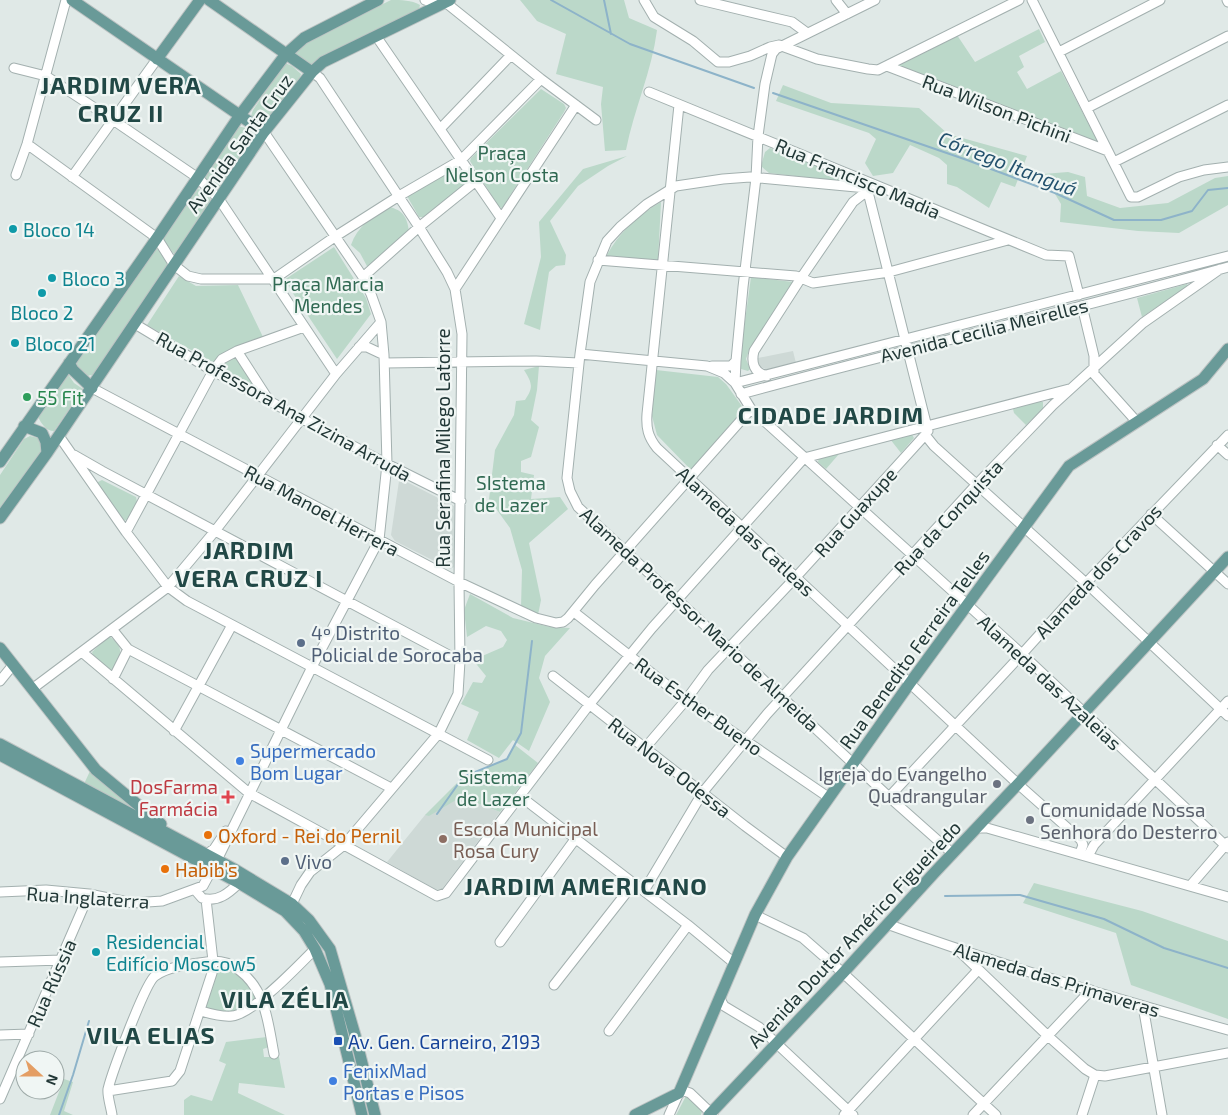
<svg xmlns="http://www.w3.org/2000/svg" width="1228" height="1115" font-family="'Exo 2',sans-serif">
<rect width="100%" height="100%" fill="#e0e9e7"/>
<path fill="#ced9d6" d="M793,351L796,363L768,370L761,367L758,363V358Z
M401,479L454,506V567L450,569L395,541L391,535L399,481Z
M461,797L500,812L442,889L436,890L387,862L425,815Z"/>
<path fill="#bbd8c9" d="M391,0C402,0 411,0 420,5L419,9L315,61L310,66L296,57L295,52L303,44Z
M520,0H624L629,18L657,30C652,71 634,109 626,150L605,151L601,104L603,87L556,74L566,34L537,21Z
M1039,29L1045,42L1019,56L1024,67L1017,72L1027,89L1061,71L1097,140L1096,143L897,65L957,35L975,62Z
M285,63L292,66L301,74L299,80L264,123L257,121L251,116L253,110Z
M783,85L831,103L919,108L948,134L1027,156L1015,187L1001,182L989,208L957,187L947,184V165L939,158L910,145L893,173L873,176L865,163L876,139L869,133L776,101Z
M541,89L564,104L566,108L564,112L502,208L499,207L470,161L471,158Z
M237,127C245,126 249,130 255,135V142L220,192H215L204,179L205,175Z
M770,148L856,181L857,183L769,173L761,166L765,152Z
M627,156L608,166L578,186L550,221L566,255L565,265L556,266L549,272L540,330L524,324L541,257L539,222L583,169Z
M456,167L466,180L465,186L424,217H419L407,196Z
M1068,172L1085,177L1087,196L1120,208L1168,203L1215,178L1228,176V205L1179,233L1138,231L1060,222L1061,204L1043,174Z
M198,189C207,191 210,197 212,205L179,253L174,254L163,239L165,235Z
M661,202L658,261L606,257C618,233 638,215 661,202Z
M389,207C403,210 407,217 409,231L368,268L360,253L351,245C357,227 373,215 389,207Z
M334,247L366,298L371,314L337,359L284,280Z
M155,248L159,250L168,264L96,374L87,376L81,375L74,361Z
M179,276L196,286L238,285L263,337L225,352L214,363L147,325Z
M751,277L793,282L749,350L746,359L750,369L748,371L741,369L739,365Z
M1187,284L1188,286L1142,317L1137,298Z
M236,355L254,383V387H251L224,373L222,369L226,360Z
M539,366L537,390L531,420L539,427L531,457L521,461V472L534,475L531,499L560,497L568,509L529,543L541,600L538,615L521,607L522,570L510,528L489,499L495,450L514,415L516,401L525,400C534,387 532,383 524,370Z
M656,370L718,377L726,384L744,409L691,470L657,435L652,416Z
M68,374L74,383L83,389L54,431C46,431 41,423 38,417Z
M1038,401L1043,402V409L1026,425L1014,413L1013,409Z
M911,433L914,438L901,453L890,439Z
M30,436L38,438L44,451L0,513V475L24,439Z
M839,454L826,469L818,462L819,458Z
M102,480L136,497C139,506 133,513 127,520L122,521L98,488V482Z
M470,594L513,618L550,627L570,628L545,656L539,678L550,702L529,751L513,740L499,758L467,740L479,712L461,704L473,682L482,683L486,676L473,660L503,647L507,640L501,631L486,626L467,637L464,610Z
M109,636C124,648 121,650 116,668L111,670L94,658L92,652Z
M515,745L538,763L500,812L461,797L429,816L425,815L463,777L507,759Z
M90,771L150,819L84,784Z
M1034,883L1142,911L1228,941V1019L1131,985L1116,933L1023,903Z
M217,965C241,971 246,978 258,998L233,1015L204,1011Z
M267,1037L269,1047L263,1049L264,1057H279L285,1088L239,1083L238,1093L285,1115H184V1100L191,1095L212,1101L226,1064L219,1061L226,1042Z
M64,1079L73,1082L64,1111L73,1115H50Z
M686,1096C692,1097 701,1106 702,1112L701,1115H676Z"/>
<g fill="none" stroke-linecap="round" stroke-linejoin="round">
<path stroke="#8db3c9" stroke-width="2" d="M551,0L630,44L754,88
M604,0L611,34
M773,93L967,160L1055,193L1114,220H1161L1192,211L1208,190L1228,188
M437,814L463,777L507,759L521,733L532,641
M945,896L1020,895L1104,919L1164,948L1228,968
M59,1115L73,1075L89,1021"/>
<defs>
<path id="minor" d="M425,0L439,5
M644,0L654,17L693,41L718,62H729L750,56L770,47L779,45L817,59L868,69L878,70L1019,0
M700,0L792,22L807,33
M836,0L847,14
M1032,0L1131,197H1138L1179,177L1204,170L1228,167
M1227,0L1228,2
M445,2L541,79L596,120
M376,36L501,218
M779,45L772,54L765,84L758,136L756,178L743,287L736,361L735,383L751,409L1022,654L1228,848
M778,48L875,0
M1059,52L1160,0
M887,66L1108,151
M14,68L46,76L113,120L198,178L219,199L336,374
M649,92L1046,255L1069,256L1079,295
M679,105L647,414C646,428 648,437 657,448L1018,784L1081,840L1083,845L1080,853
M1087,108L1228,36
M440,129L511,55
M27,144L157,238L174,265L188,276L201,279H274L336,236L399,196L461,160L541,79
M1114,162L1228,105
M16,175L27,144L66,0
M72,177L157,59
M868,182L867,188L928,431
M867,188L750,177L723,179L676,186L647,204L620,227L607,241L590,282L580,354L567,478L570,491L578,507L889,797L952,853
M598,260L796,276L813,283L889,272L1008,240
M363,277L419,227L476,181
M455,289L576,105
M1082,306L1094,356V374L1137,422
M135,324L213,371L387,464L461,501
M359,347H367L384,355
M237,351L268,399
M580,354L707,366L724,373L735,383L1228,256
M385,363L536,361L579,363
M712,366H731L736,361
M767,376C754,373 751,363 754,351L801,278L853,202L862,195L868,193
M92,388L459,582L536,618L556,623L563,622L568,618L595,585L751,409
M741,394C902,350 1066,312 1228,267
M927,426L926,436L934,446L1086,583L1228,716
M59,436L126,532L168,587L187,601L488,760
M1217,445L1228,455
M74,455L102,471L460,661
M1151,514L1228,584
M126,532L213,371L222,359L237,351L304,327
M574,612L686,700L828,797
M112,629L128,649L391,788
M83,653L249,793L437,896L446,893L589,705L652,628L804,458L1069,389
M553,676L745,826L787,857
M113,679L128,649
M0,681L13,665
M32,689L168,587L215,531L336,374L381,322
M174,731L232,625
M645,748L686,700L708,670L796,577L926,434
M520,796L688,925L734,963
M889,797L1022,654L1086,583L1228,435
M977,828H987L1228,897
M207,854L214,849L226,831
M1088,856L1094,845L1228,701
M1190,886L1228,842
M195,890L202,898C217,903 229,893 239,883
M644,891L703,792L767,714L976,485L1053,405L1143,323L1220,269
M0,892L46,890L89,894L133,903L162,901L203,886L217,860L312,667L379,540L387,464L384,355L381,322L371,294L363,277L264,132
M292,904L301,885L310,872L344,845L439,733L458,694L460,661L459,582L462,334L455,289L447,272L419,227L320,78L312,72
M755,915L803,938L843,973L996,1115
M887,924C999,965 1114,998 1228,1030
M500,942L576,838
M957,949L1048,1036L1085,1069L1095,1075L1105,1076L1228,1053
M0,962L61,960
M554,985L634,883
M720,999L724,1006L759,1027L853,1115
M1143,1006L1162,1115
M201,1011C211,1014 222,1017 232,1016C253,1014 299,965 315,949
M609,1031L688,925
M0,1035L29,1034
M108,1091L172,1081L180,1071L212,973L213,961L206,899
M0,1099L89,894
M112,1115C111,1107 107,1096 108,1089C112,1073 145,983 155,976C170,965 195,964 213,961C222,961 232,964 239,970C266,990 268,1023 274,1054
M669,1115L679,1093L684,1091L690,1093L713,1115
M844,1115L978,970
M973,1115L1091,990
M1082,1115L1095,1075"/>
<path id="major" d="M72,0L264,132
M209,0L312,72
M157,59L200,0
M69,363L73,370L92,388
M24,426L42,433L46,442L47,453
M0,462L157,238L240,115L286,54L304,38L378,0
M0,518L47,453L264,132L312,72L323,62L450,0
M0,648L96,770L161,824
M0,744L234,869L292,904L309,920L330,949L355,1035L375,1115
M0,755L239,883L285,911L304,931L315,949L330,984L362,1115
M635,1115L679,1093L755,915L787,857L910,683L1069,466L1203,379L1228,349
M709,1115L843,973L935,872L1018,784L1228,557"/>
</defs>
<use href="#minor" stroke="#a3b0af" stroke-width="11"/>
<use href="#major" stroke="#bdc3c3" stroke-width="13"/>
<use href="#minor" stroke="#fff" stroke-width="9"/>
<use href="#major" stroke="#699a98" stroke-width="11"/>
</g>
<g fill="#0f9aa8" stroke="#f0f6f4" stroke-width="2">
<circle cx="13" cy="229" r="5"/>
<circle cx="52" cy="278" r="5"/>
<circle cx="42" cy="293" r="5"/>
<circle cx="15" cy="343" r="5"/>
<circle cx="96" cy="952" r="5"/>
</g>
<circle fill="#2e9e5b" stroke="#f0f6f4" stroke-width="2" cx="27" cy="397" r="5"/>
<g fill="#5c6f8a" stroke="#f0f6f4" stroke-width="2">
<circle cx="301" cy="643" r="5"/>
<circle cx="285" cy="861" r="5"/>
</g>
<g fill="#3f7fe0" stroke="#f0f6f4" stroke-width="2">
<circle cx="240" cy="761" r="5"/>
<circle cx="333" cy="1081" r="5"/>
</g>
<g fill="#6b7280" stroke="#f0f6f4" stroke-width="2">
<circle cx="997" cy="784" r="5"/>
<circle cx="1030" cy="820" r="5"/>
</g>
<path fill="#e0444e" stroke="#f0f6f4" stroke-width="2" d="M225.5 789.5h5v5h5v5h-5v5h-5v-5h-5v-5h5z"/>
<g fill="#e8710a" stroke="#f0f6f4" stroke-width="2">
<circle cx="208" cy="835" r="5"/>
<circle cx="165" cy="869" r="5"/>
</g>
<circle fill="#8d6e63" stroke="#f0f6f4" stroke-width="2" cx="443" cy="839" r="5"/>
<rect fill="#1a4fb4" stroke="#f0f6f4" stroke-width="2" x="333" y="1036" width="10" height="10" rx="2.5"/>
<g text-anchor="middle" dominant-baseline="central" stroke-width="4.5" stroke-linejoin="round" paint-order="stroke">
<g font-size="19" fill="#223837" stroke="#f0f6f4">
<text transform="translate(997 108) rotate(21)">Rua Wilson Pichini</text>
<text transform="translate(239 143) rotate(-54)">Avenida Santa Cruz</text>
<text transform="translate(858 178) rotate(23)">Rua Francisco Madia</text>
<text transform="translate(984 330) rotate(-14)">Avenida Cecilia Meirelles</text>
<text transform="translate(284 406) rotate(29)">Rua Professora Ana Zizina Arruda</text>
<text transform="translate(442 448) rotate(-90)">Rua Serafina Milego Latorre</text>
<text transform="translate(322 510) rotate(28)">Rua Manoel Herrera</text>
<text transform="translate(855 512) rotate(-48)">Rua Guaxupe</text>
<text transform="translate(948 517) rotate(-47)">Rua da Conquista</text>
<text transform="translate(746 531) rotate(43)">Alameda das Catleas</text>
<text transform="translate(1098 571) rotate(-47)">Alameda dos Cravos</text>
<text transform="translate(700 619) rotate(43)">Alameda Professor Mario de Almeida</text>
<text transform="translate(914 649) rotate(-54)">Rua Benedito Ferreira Telles</text>
<text transform="translate(1050 682) rotate(43)">Alameda das Azaleias</text>
<text transform="translate(699 706) rotate(36)">Rua Esther Bueno</text>
<text transform="translate(670 767) rotate(38)">Rua Nova Odessa</text>
<text transform="translate(88 897) rotate(4)">Rua Inglaterra</text>
<text transform="translate(854 934) rotate(-47)">Avenida Doutor Américo Figueiredo</text>
<text transform="translate(1057 979) rotate(17)">Alameda das Primaveras</text>
<text transform="translate(51 983) rotate(-66)">Rua Rússia</text>
</g>
<g font-size="19" fill="#316a53" stroke="#f0f6f4">
<text x="502" y="152">Praça<tspan x="502" dy="22">Nelson Costa</tspan></text>
<text x="328" y="283">Praça Marcia<tspan x="328" dy="22">Mendes</tspan></text>
<text x="511" y="482">SIstema<tspan x="511" dy="22">de Lazer</tspan></text>
<text x="493" y="776">Sistema<tspan x="493" dy="22">de Lazer</tspan></text>
</g>
<g font-size="19" fill="#0d838f" stroke="#f0f6f4" text-anchor="start">
<text x="23" y="229">Bloco 14</text>
<text x="62" y="278">Bloco 3</text>
<text x="42" y="312" text-anchor="middle">Bloco 2</text>
<text x="25" y="343">Bloco 21</text>
<text x="106" y="941">Residencial<tspan x="106" dy="22">Edifício Moscow5</tspan></text>
</g>
<g font-size="19" fill="#27864d" stroke="#f0f6f4" text-anchor="start">
<text x="37" y="397">55 Fit</text>
</g>
<g font-size="19" fill="#4e5e75" stroke="#f0f6f4" text-anchor="start">
<text x="311" y="632">4º Distrito<tspan x="311" dy="22">Policial de Sorocaba</tspan></text>
<text x="295" y="861">Vivo</text>
</g>
<g font-size="19" fill="#366cbe" stroke="#f0f6f4" text-anchor="start">
<text x="250" y="750">Supermercado<tspan x="250" dy="22">Bom Lugar</tspan></text>
<text x="343" y="1070">FenixMad<tspan x="343" dy="22">Portas e Pisos</tspan></text>
</g>
<g font-size="19" fill="#5b616d" stroke="#f0f6f4" text-anchor="end">
<text x="987" y="773">Igreja do Evangelho<tspan x="987" dy="22">Quadrangular</tspan></text>
<text x="1040" y="809" text-anchor="start">Comunidade Nossa<tspan x="1040" dy="22">Senhora do Desterro</tspan></text>
</g>
<g font-size="19" fill="#be3a42" stroke="#f0f6f4" text-anchor="end">
<text x="218" y="786">DosFarma<tspan x="218" dy="22">Farmácia</tspan></text>
</g>
<g font-size="19" fill="#785e54" stroke="#f0f6f4" text-anchor="start">
<text x="453" y="828">Escola Municipal<tspan x="453" dy="22">Rosa Cury</tspan></text>
</g>
<g font-size="19" fill="#c56008" stroke="#f0f6f4" text-anchor="start">
<text x="218" y="835">Oxford - Rei do Pernil</text>
<text x="175" y="869">Habib's</text>
</g>
<g font-size="19" fill="#164399" stroke="#f0f6f4" text-anchor="start">
<text x="348" y="1041">Av. Gen. Carneiro, 2193</text>
</g>
<g font-size="20" font-style="italic" fill="#23516d" stroke="#f0f6f4">
<text transform="translate(1008 163) rotate(21)">Córrego Itanguá</text>
</g>
<g font-size="24" font-weight="bold" letter-spacing="1" fill="#214846" stroke="#f0f6f4">
<text x="121" y="84">JARDIM VERA<tspan x="121" dy="28">CRUZ II</tspan></text>
<text x="831" y="414">CIDADE JARDIM</text>
<text x="249" y="549">JARDIM<tspan x="249" dy="28">VERA CRUZ I</tspan></text>
<text x="586" y="885">JARDIM AMERICANO</text>
<text x="285" y="998">VILA ZÉLIA</text>
<text x="151" y="1034">VILA ELIAS</text>
</g>
</g>
<g transform="translate(40 1075) rotate(111)"><circle r="24" fill="#f0f6f4" stroke="#9eaaa8"/>
<path d="M0-4L9 19L0 12L-9 19Z" fill="#e49e64"/>
<text y="-8" font-size="14" font-weight="bold" text-anchor="middle" fill="#223837">N</text>
</g>
</svg>
